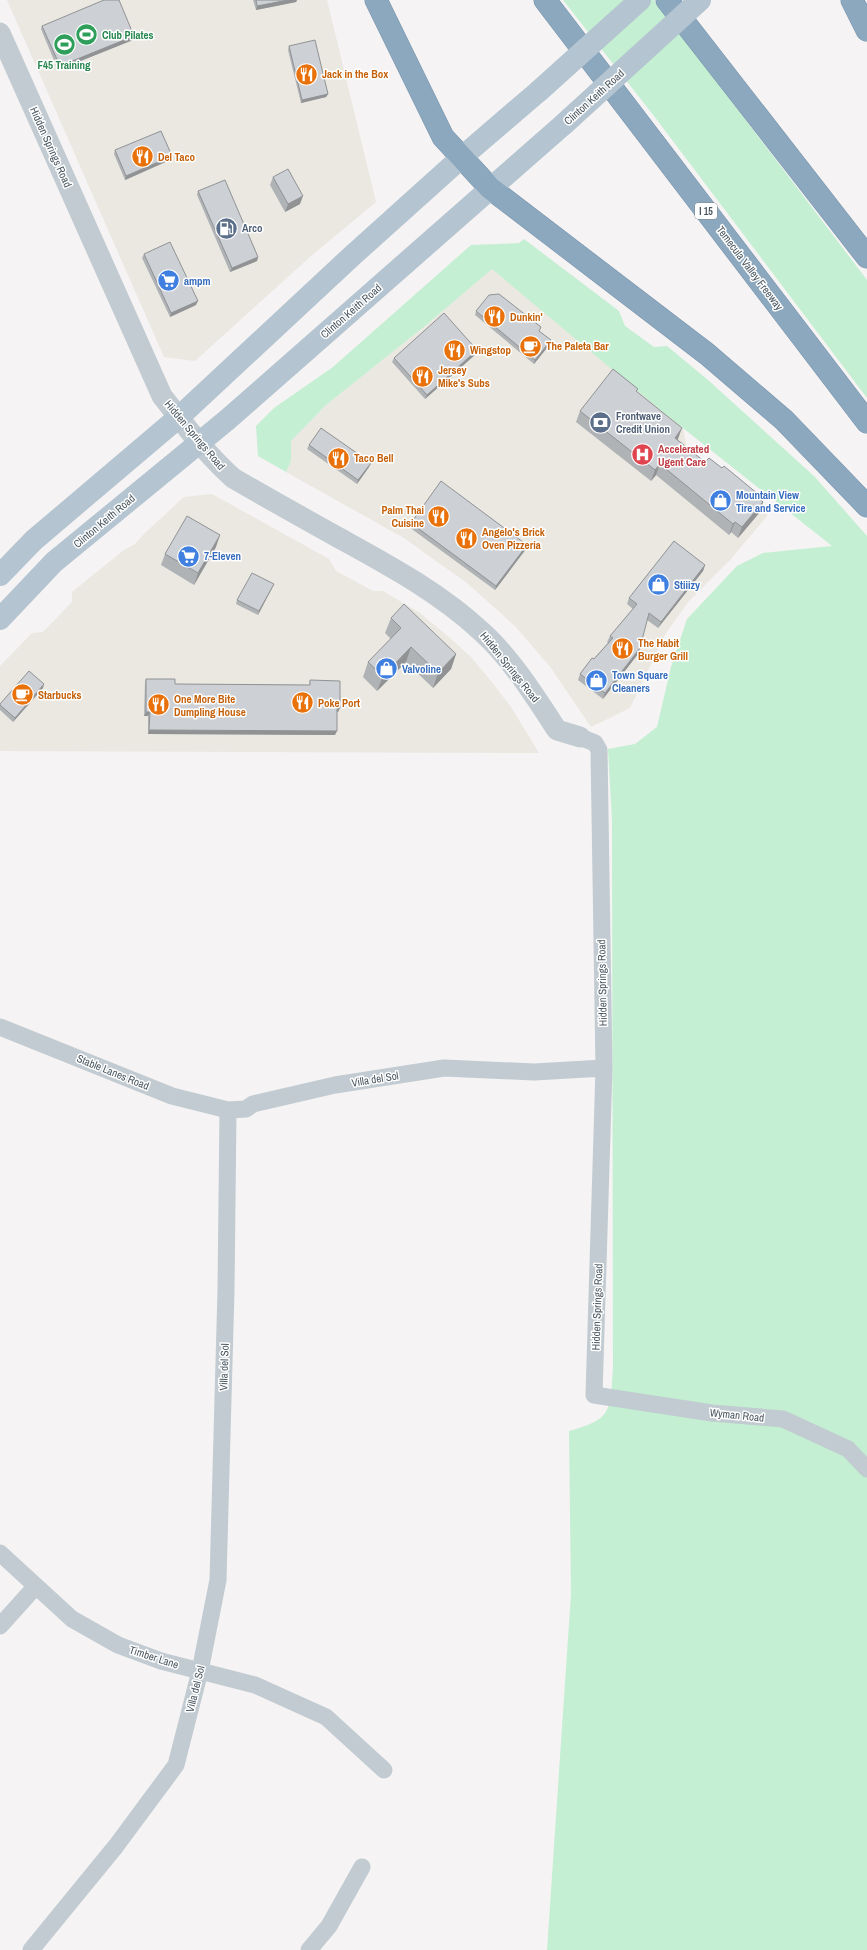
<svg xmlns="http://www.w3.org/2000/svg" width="867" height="1950" font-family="'Archivo Narrow',sans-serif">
<rect width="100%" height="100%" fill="#f5f3f3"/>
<path fill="#eae8e1" d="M7,0H327L376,202L311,256L195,361L164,357Z
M492,269L683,428L687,449L768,515L730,560L689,601L666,633L630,708L591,727L551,668L516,627L467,583L404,538L286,472L291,461V441L326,405L425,326Z
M212,494L329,559L336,571L373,591H383L420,613L444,633L470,656L491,681L511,707L539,753L0,751V666L32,633L43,632L72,602V592L124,550L135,544L145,533L184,497Z"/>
<path fill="#c4efd2" d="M563,0H654L663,11L867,280V398L654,116Z
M524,239L619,311L625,326L654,347L667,346L708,380L814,476L867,536V1950H547L571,1594L569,1431C613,1419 610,1411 613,1368L612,820L608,749L635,744L657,727L671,667L687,619L737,566L763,553L832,546L664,413L492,269L425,326L326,405L291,441V461L286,472L258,456L256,426L274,408L333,367L471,245L519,243Z"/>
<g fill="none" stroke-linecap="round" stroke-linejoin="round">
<defs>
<path id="motorway" d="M376,0L443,137L490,188L707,354L784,420L867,506
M545,0L867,422
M667,0L867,257
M852,0L867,30"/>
</defs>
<use href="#motorway" stroke="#7793ab" stroke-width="23"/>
<path stroke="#c1cbd1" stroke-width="17" d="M580,737L595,743L599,750L604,1068L594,1395L712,1413L783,1419L848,1449L867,1469
M0,1027L172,1096L228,1110L246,1109L253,1104L335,1085L444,1068L534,1072L604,1068
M0,1553L72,1619L118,1645L161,1661L255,1685L326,1717L384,1770
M0,1626L36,1586
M31,1950L116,1846L176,1765L200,1671L218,1580L226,1290L228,1110
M309,1950L329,1926L362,1867"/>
<path stroke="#c1cbd1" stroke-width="21" d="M0,33L162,396C184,424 206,454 233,478C269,499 305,519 341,539C390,566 440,593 482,632C511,658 536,698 557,730L580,737"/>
<path stroke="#b4c4d0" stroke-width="22" d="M0,575L34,540L179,417L353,255L462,157L539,91
M0,619L54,562L227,420L564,124"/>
<use href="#motorway" stroke="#8ca8bf" stroke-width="22"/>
<path stroke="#b4c4d0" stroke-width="22" d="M539,91L640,0
M564,124L700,0"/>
</g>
<path fill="#b0b3b6" d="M253,0H297L296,2L256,10Z
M42,26L133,40L58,70L41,29Z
M289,46L328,94L326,97L301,103L288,50Z
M115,150L170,160L125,180L114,154Z
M273,177L300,204L285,212L270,185Z
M198,191L258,257L257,261L230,272L197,195Z
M144,254L196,305L170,317L142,258Z
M476,311L539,331L550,344L534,364L475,315Z
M477,350L476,354L425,399L392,362L394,358Z
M637,392L678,439V440L705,462L722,468L758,494L757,496L763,502L760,512L738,538L731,532L729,535L656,475L651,481L576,422L580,411Z
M309,445L369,467L357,484L307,449Z
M411,523L527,545L526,549L495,590L409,527Z
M216,547L194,585L161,565L165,554Z
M705,565L703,571L658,628L647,620L640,648L638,654L603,699L578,680L580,674L608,643L607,642L610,636L633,609L627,604L629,598Z
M274,584L258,615L236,604L237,600Z
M391,618L456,654L451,669L433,688L406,662L377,691L363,677L368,662L391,639L385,633Z
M146,679L175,684L309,685L310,680L340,708L338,712H337L335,735L148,734V716H144L145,682Z
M43,688L13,722L0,710V704Z"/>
<path fill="#909294" d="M288,0H297L296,2L256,10L257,6Z
M134,36L133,40L58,70L60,66Z
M328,94L326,97L301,103L302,100Z
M172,156L170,160L125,180L126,176Z
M303,196L300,204L285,212L288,204Z
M258,257L257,261L230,272L232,268Z
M198,301L196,305L170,317L171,313Z
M551,340L550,344L534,364L535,360Z
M477,350L476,354L425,399L427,395Z
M682,428L678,439L671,448L675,438Z
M371,463L369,467L357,484L358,480Z
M660,464L656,475L651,481L655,470Z
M763,502L760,512L738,538L742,527Z
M735,522L731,532L729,535L733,524Z
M220,535L216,547L194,585L198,573Z
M527,545L526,549L495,590L496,586Z
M705,565L703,571L658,628L661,622Z
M274,584L272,588L258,615L259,611Z
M411,647L406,662L377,691L383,676Z
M640,648L638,654L603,699L605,693Z
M456,654L451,669L433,688L438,673Z
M44,684L43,688L13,722L15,718Z
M337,708H340L338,712H336Z
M146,712H150L148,716H144Z
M149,730L337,731L335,735L148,734Z"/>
<path fill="#cdd0d4" stroke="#909294" d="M104,0H119L134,36L60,66L42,26Z
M256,0H288L257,6Z
M315,40L328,94L302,100L289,46Z
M161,131L172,156L126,176L115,150Z
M288,169L303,196L288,204L273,177Z
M225,180L258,257L232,268L198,191Z
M170,242L198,301L171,313L144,254Z
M499,294L541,327L539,331L551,340L535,360L476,311L489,295Z
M444,313L477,350L427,395L394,358Z
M613,369L638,389L636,391L682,428L675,438L705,462L709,458L722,468L724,466L758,494L756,496L763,502L742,527L735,522L733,524L660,464L655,470L580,411Z
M321,428L371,463L358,480L309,445Z
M441,481L527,545L496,586L411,523Z
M187,516L220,535L198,573L165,554Z
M674,541L705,565L661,622L649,613L640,648L605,693L580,674L592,658L594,659L613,638L610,636L637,604L629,598Z
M252,573L274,584L259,611L237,600Z
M404,604L456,654L438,673L411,647L383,676L368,662L401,628L391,618Z
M29,671L44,684L15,718L0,705V704Z
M146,679H175V684L310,685V680L340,681V708H337V731L149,730L150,712H146Z"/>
<defs>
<symbol id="stadium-disc" viewBox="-11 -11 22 22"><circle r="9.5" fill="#2e9e5b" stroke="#fff"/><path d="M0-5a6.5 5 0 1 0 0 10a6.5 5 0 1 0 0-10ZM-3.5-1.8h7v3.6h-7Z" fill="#fff"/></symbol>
<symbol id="restaurant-disc" viewBox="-11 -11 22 22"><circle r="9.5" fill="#e8710a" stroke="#fff"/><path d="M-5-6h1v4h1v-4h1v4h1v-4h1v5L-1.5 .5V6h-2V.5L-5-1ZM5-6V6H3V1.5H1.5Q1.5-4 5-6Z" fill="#fff"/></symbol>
<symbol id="fuel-disc" viewBox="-11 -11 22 22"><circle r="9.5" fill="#5c6f8a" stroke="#fff"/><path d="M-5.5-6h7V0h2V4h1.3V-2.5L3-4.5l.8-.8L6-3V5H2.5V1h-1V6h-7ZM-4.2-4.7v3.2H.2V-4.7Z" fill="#fff"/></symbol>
<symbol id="supermarket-disc" viewBox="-11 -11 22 22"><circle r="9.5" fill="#3f7fe0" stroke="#fff"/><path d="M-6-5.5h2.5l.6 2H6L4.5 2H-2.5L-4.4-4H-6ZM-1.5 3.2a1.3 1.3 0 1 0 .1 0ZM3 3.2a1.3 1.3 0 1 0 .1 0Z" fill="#fff"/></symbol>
<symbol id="cafe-disc" viewBox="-11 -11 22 22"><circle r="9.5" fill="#e8710a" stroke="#fff"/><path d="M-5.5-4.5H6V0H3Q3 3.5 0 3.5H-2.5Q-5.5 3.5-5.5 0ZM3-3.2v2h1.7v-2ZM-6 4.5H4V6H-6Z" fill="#fff"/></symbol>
<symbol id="bank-disc" viewBox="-11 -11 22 22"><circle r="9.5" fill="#5c6f8a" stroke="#fff"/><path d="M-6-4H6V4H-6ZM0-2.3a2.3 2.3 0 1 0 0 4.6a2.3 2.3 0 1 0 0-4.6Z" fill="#fff"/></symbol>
<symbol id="hospital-disc" viewBox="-11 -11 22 22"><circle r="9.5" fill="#e0444e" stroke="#fff"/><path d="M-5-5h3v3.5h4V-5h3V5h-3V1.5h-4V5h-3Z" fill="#fff"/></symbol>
<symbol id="shop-disc" viewBox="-11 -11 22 22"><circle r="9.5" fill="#3f7fe0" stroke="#fff"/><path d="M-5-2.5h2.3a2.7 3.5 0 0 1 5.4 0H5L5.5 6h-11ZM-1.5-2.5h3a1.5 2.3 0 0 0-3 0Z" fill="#fff"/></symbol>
</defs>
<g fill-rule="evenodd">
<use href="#stadium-disc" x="74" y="22" width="25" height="25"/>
<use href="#stadium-disc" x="52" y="32" width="25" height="25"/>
<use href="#restaurant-disc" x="294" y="62" width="25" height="25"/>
<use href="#restaurant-disc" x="130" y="144" width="25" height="25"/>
<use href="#fuel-disc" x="214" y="216" width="25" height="25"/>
<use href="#supermarket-disc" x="156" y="268" width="25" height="25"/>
<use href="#restaurant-disc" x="482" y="304" width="25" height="25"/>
<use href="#cafe-disc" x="518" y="334" width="25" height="25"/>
<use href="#restaurant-disc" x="442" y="338" width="25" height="25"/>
<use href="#restaurant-disc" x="410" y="364" width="25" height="25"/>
<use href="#bank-disc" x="588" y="410" width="25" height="25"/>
<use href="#hospital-disc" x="630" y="442" width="25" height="25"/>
<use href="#restaurant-disc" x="326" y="446" width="25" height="25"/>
<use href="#shop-disc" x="708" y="488" width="25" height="25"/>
<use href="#restaurant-disc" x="426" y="504" width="25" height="25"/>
<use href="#restaurant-disc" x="454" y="526" width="25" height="25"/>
<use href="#supermarket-disc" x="176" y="544" width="25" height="25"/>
<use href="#shop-disc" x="646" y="572" width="25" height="25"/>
<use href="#restaurant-disc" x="610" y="636" width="25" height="25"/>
<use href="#shop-disc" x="374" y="656" width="25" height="25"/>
<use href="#shop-disc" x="584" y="668" width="25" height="25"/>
<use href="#cafe-disc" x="10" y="682" width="25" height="25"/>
<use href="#restaurant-disc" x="290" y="690" width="25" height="25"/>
<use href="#restaurant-disc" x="146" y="692" width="25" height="25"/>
</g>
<g text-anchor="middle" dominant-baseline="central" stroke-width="3" stroke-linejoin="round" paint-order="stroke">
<rect fill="#fff" stroke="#808990" stroke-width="1" x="695" y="203" width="22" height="16" rx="3"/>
<g font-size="10" font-weight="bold" fill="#4a5760">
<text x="706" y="211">I 15</text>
</g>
<g font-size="11" font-weight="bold" fill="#27864d" stroke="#fff" text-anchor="start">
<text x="102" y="35">Club Pilates</text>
<text x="64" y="65" text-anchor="middle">F45 Training</text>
</g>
<g font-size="11" font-weight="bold" fill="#c56008" stroke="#fff" text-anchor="start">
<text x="322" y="74">Jack in the Box</text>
<text x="158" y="157">Del Taco</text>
<text x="510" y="317">Dunkin'</text>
<text x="546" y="346">The Paleta Bar</text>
<text x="470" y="350">Wingstop</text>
<text x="438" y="370">Jersey<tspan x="438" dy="13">Mike's Subs</tspan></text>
<text x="354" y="458">Taco Bell</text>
<text x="424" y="510" text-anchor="end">Palm Thai<tspan x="424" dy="13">Cuisine</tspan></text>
<text x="482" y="532">Angelo's Brick<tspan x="482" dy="13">Oven Pizzeria</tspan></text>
<text x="638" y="643">The Habit<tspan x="638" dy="13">Burger Grill</tspan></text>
<text x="38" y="695">Starbucks</text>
<text x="174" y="699">One More Bite<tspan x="174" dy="13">Dumpling House</tspan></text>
<text x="318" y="703">Poke Port</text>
</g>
<g font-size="11" fill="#4a5760" stroke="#fff">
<text transform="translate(594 97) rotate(-42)">Clinton Keith Road</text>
<text transform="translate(51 147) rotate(66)">Hidden Springs Road</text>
<text transform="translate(750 268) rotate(53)">Temecula Valley Freeway</text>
<text transform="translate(351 311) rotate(-41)">Clinton Keith Road</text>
<text transform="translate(195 435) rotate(50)">Hidden Springs Road</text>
<text transform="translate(104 521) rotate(-40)">Clinton Keith Road</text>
<text transform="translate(510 667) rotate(51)">Hidden Springs Road</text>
<text transform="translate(602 983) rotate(-91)">Hidden Springs Road</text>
<text transform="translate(113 1072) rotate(22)">Stable Lanes Road</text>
<text transform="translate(375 1079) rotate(-9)">Villa del Sol</text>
<text transform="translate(597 1307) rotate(-88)">Hidden Springs Road</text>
<text transform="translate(224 1367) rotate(-88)">Villa del Sol</text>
<text transform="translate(737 1415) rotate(6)">Wyman Road</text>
<text transform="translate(154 1657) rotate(18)">Timber Lane</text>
<text transform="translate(195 1689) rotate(-76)">Villa del Sol</text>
</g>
<g font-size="11" font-weight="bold" fill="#4e5e75" stroke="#fff" text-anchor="start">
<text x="242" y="228">Arco</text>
<text x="616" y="416">Frontwave<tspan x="616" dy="13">Credit Union</tspan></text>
</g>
<g font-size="11" font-weight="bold" fill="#366cbe" stroke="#fff" text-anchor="start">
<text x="184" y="281">ampm</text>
<text x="736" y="495">Mountain View<tspan x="736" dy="13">Tire and Service</tspan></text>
<text x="204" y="556">7-Eleven</text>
<text x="674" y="585">Stiiizy</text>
<text x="402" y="669">Valvoline</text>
<text x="612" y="675">Town Square<tspan x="612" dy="13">Cleaners</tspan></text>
</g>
<g font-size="11" font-weight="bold" fill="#be3a42" stroke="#fff" text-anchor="start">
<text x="658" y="449">Accelerated<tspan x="658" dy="13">Ugent Care</tspan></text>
</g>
</g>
</svg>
